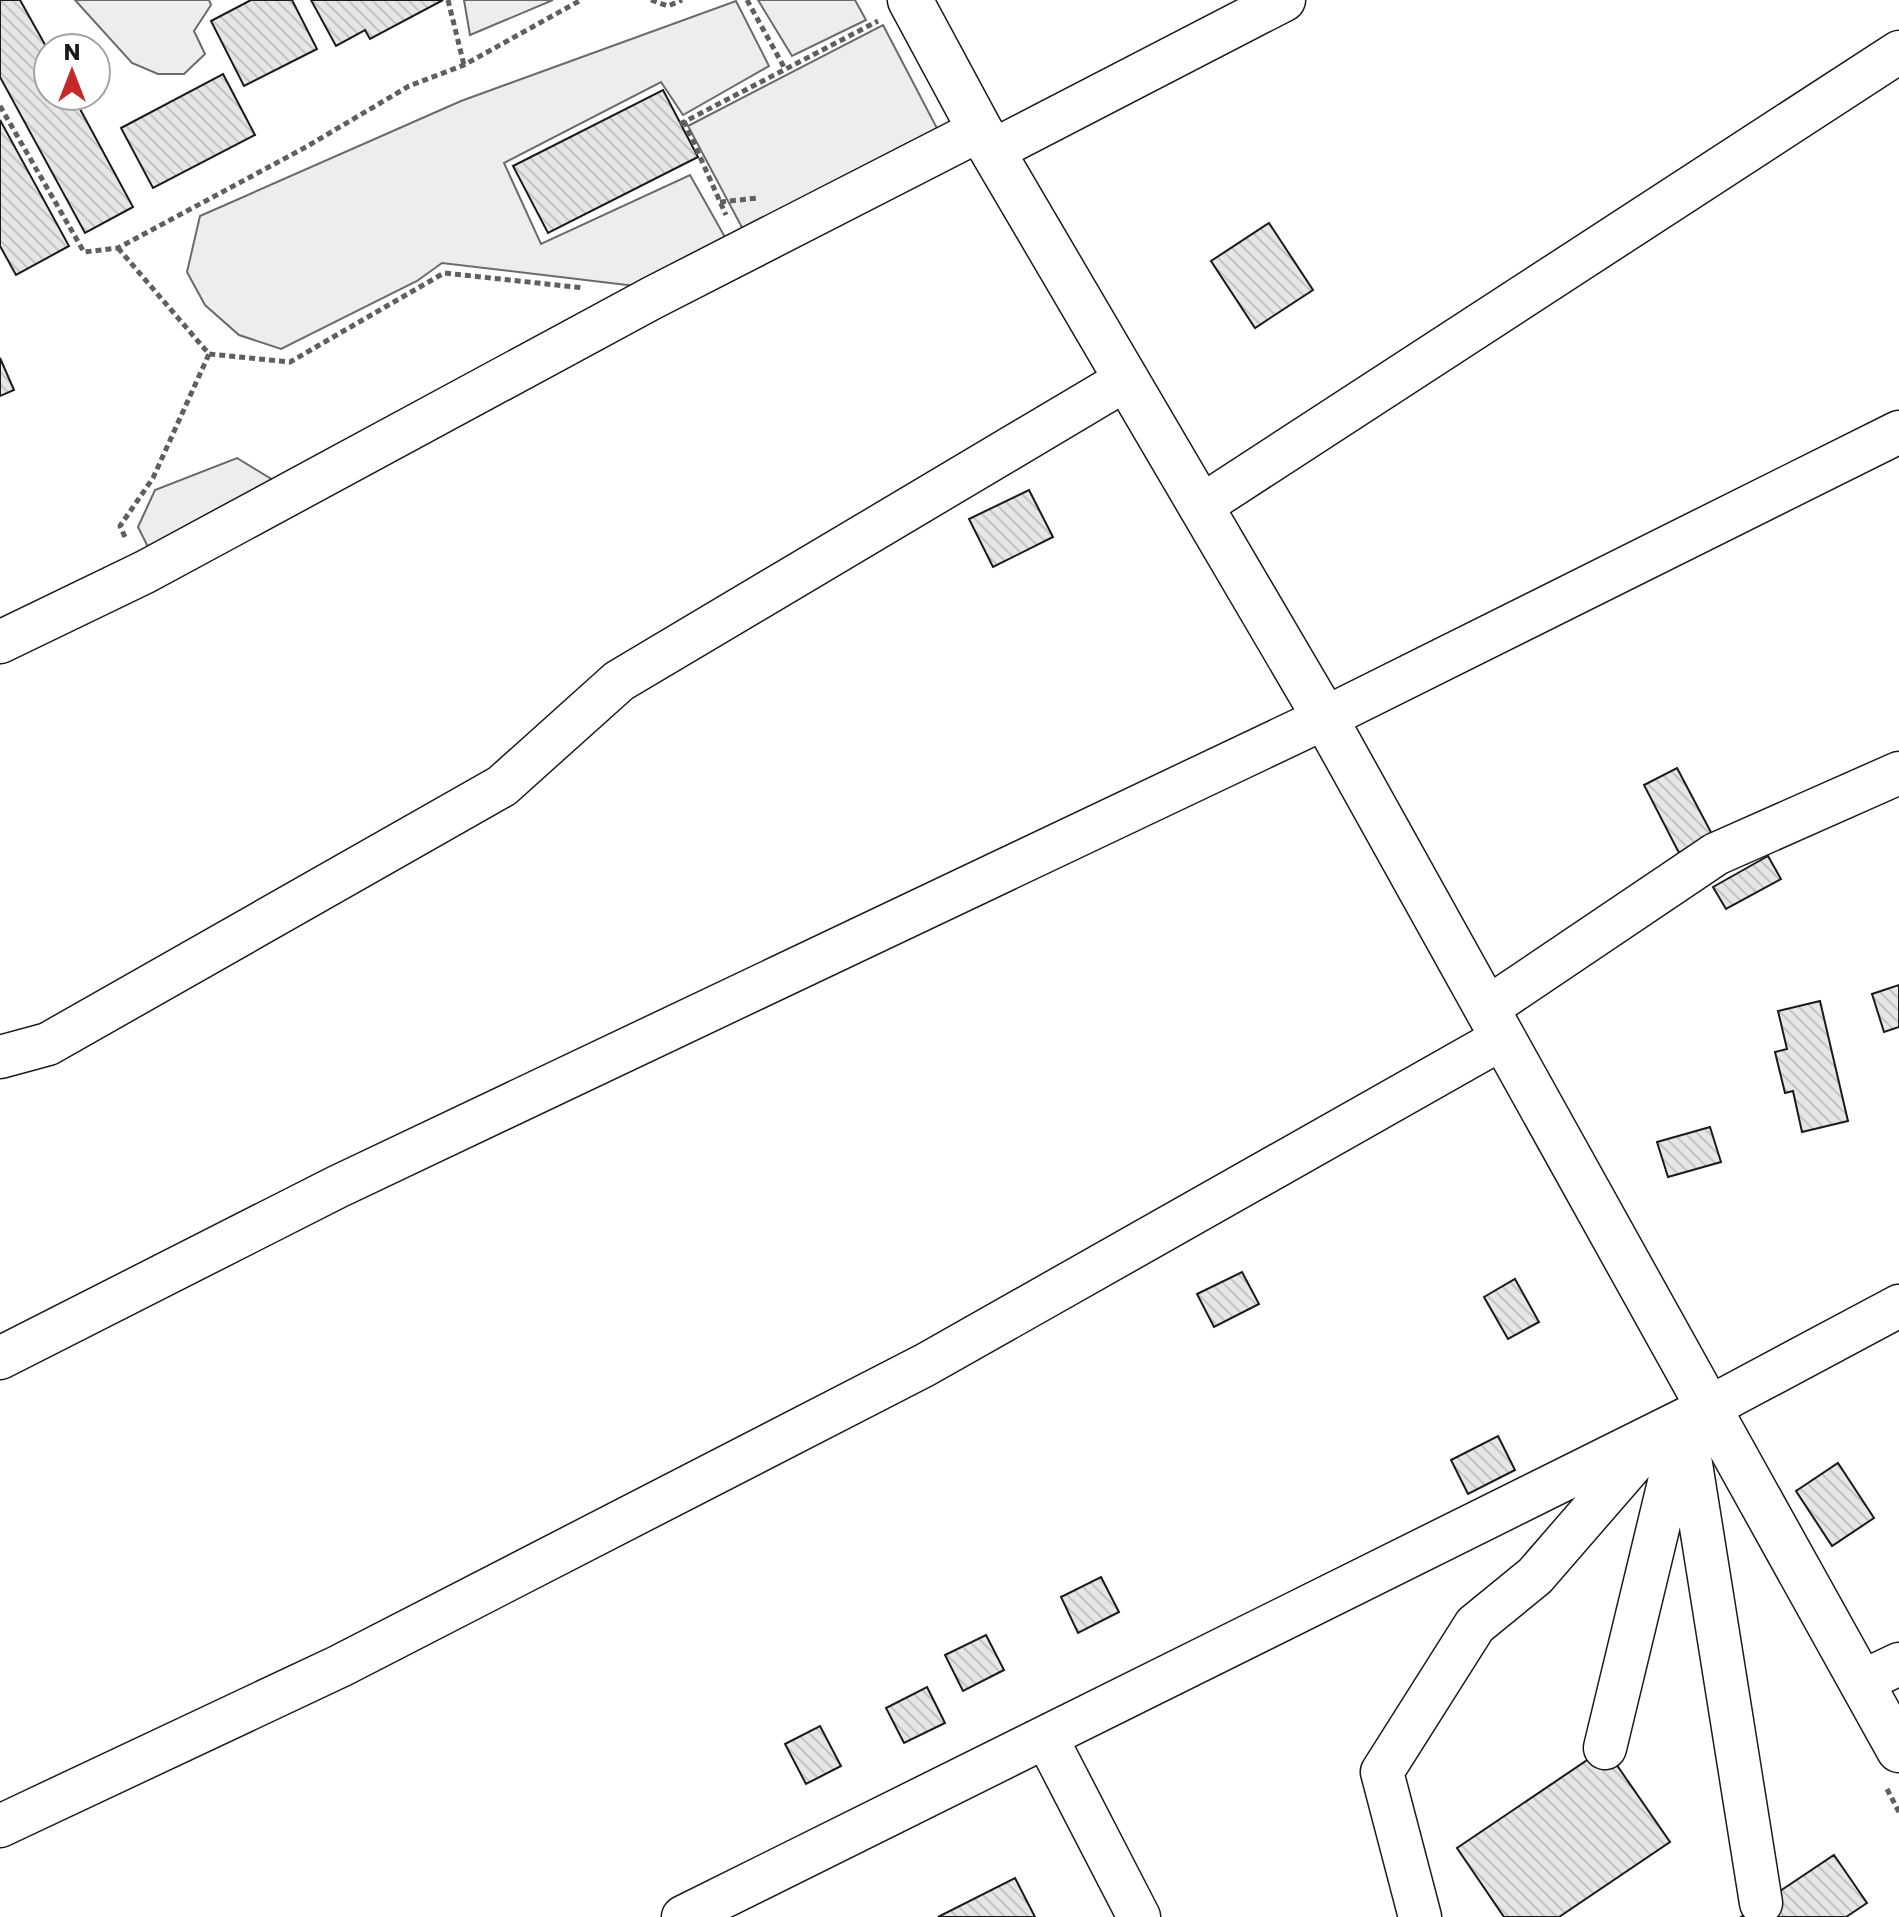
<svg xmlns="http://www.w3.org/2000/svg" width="1899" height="1917" font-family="Poppins,sans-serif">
<defs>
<pattern id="building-back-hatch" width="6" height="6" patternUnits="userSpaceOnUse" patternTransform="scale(2)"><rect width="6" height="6" fill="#e6e6e6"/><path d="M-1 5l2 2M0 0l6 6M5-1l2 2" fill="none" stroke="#c5c5c5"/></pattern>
</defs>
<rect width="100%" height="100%" fill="#fff"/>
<path fill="#ededed" stroke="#6a6a6a" stroke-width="2" d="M75,0H209L211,5L194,31L205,54L184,74H158L132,63Z
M464,0H553L470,35Z
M758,0H855L866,20L792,56Z
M736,1L769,66L683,115L661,82L504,163L541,244L690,175L730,246L652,288L442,263L417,281L281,349L239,335L205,305L187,272L200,216L461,101Z
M883,25L940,134L746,235L688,126Z
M237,458L273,480L148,547L138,527L155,490Z"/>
<path fill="url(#building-back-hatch)" stroke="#1a1a1a" stroke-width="2" d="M0,0H20L48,50V96H73L133,207L85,233L0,77Z
M251,0H292L317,49L244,86L211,21Z
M311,0H443L370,39L365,30L336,46Z
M223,74L255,135L153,188L121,128Z
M663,90L698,157L548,233L513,166Z
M0,120L69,246L16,275L0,246Z
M1269,223L1313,290L1255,328L1211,261Z
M0,358L14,390L0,396Z
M1029,490L1053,537L993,567L969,519Z
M1677,768L1713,836L1679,853L1644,785Z
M1768,856L1781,879L1726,909L1713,887Z
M1899,985V1027L1884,1032L1872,994Z
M1820,1001L1848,1121L1802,1132L1793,1091L1785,1093L1775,1052L1787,1049L1778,1011Z
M1710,1127L1721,1162L1668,1177L1657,1142Z
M1242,1272L1259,1304L1214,1327L1197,1294Z
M1515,1279L1539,1322L1508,1339L1484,1297Z
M1498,1436L1515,1470L1468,1494L1451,1460Z
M1838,1463L1874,1518L1832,1546L1796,1491Z
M1101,1577L1119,1612L1078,1633L1061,1597Z
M986,1635L1004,1670L963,1691L945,1655Z
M927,1687L945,1723L904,1743L886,1708Z
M820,1726L841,1766L806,1784L785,1744Z
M1605,1748L1670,1842L1559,1917H1504L1457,1848Z
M1834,1855L1867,1903L1846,1917H1741Z
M1015,1878L1035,1917H938Z"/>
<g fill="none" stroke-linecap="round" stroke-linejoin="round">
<defs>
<path id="minor" d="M994,150L1284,0
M1201,506L1899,52
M0,642L145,572L652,298L980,130
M1486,1009L1716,854L1899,773
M0,1057L48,1044L502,786L619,681L1127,379
M0,1358L337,1187L1325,718L1899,432
M1684,1420L1761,1903
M1861,1682L1899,1664
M1046,1737L1139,1917
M1605,1748L1679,1441
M0,1826L340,1666L925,1365L1503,1038
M683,1917L1708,1408L1899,1306
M1420,1917L1382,1772L1475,1625L1535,1576L1646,1448"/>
<path id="major" d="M910,0L980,130L1325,718L1899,1750"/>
</defs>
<use href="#minor" stroke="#1a1a1a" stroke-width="45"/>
<use href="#major" stroke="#1a1a1a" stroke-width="47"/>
<path stroke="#5f5f5f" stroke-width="5" stroke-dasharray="6 4" stroke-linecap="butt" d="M448,0L464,65
M651,0L668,6L682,0
M747,0L785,69
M0,106L84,252L118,248L306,147L409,86L464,65L581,0
M684,121L726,215
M680,124L878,21
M720,202L758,198
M118,248L209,354L290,362L444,273L584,288
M125,537L120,526L153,478L209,354
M1887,1789L1899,1812"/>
<use href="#minor" stroke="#fff" stroke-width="42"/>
<use href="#major" stroke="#fff" stroke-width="44"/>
</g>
<g transform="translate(72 72)"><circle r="38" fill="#ffffff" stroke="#a3a3a3" stroke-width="2"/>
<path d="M0-6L14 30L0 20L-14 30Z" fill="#c62828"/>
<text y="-12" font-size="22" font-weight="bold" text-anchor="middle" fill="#1a1a1a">N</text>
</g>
</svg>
